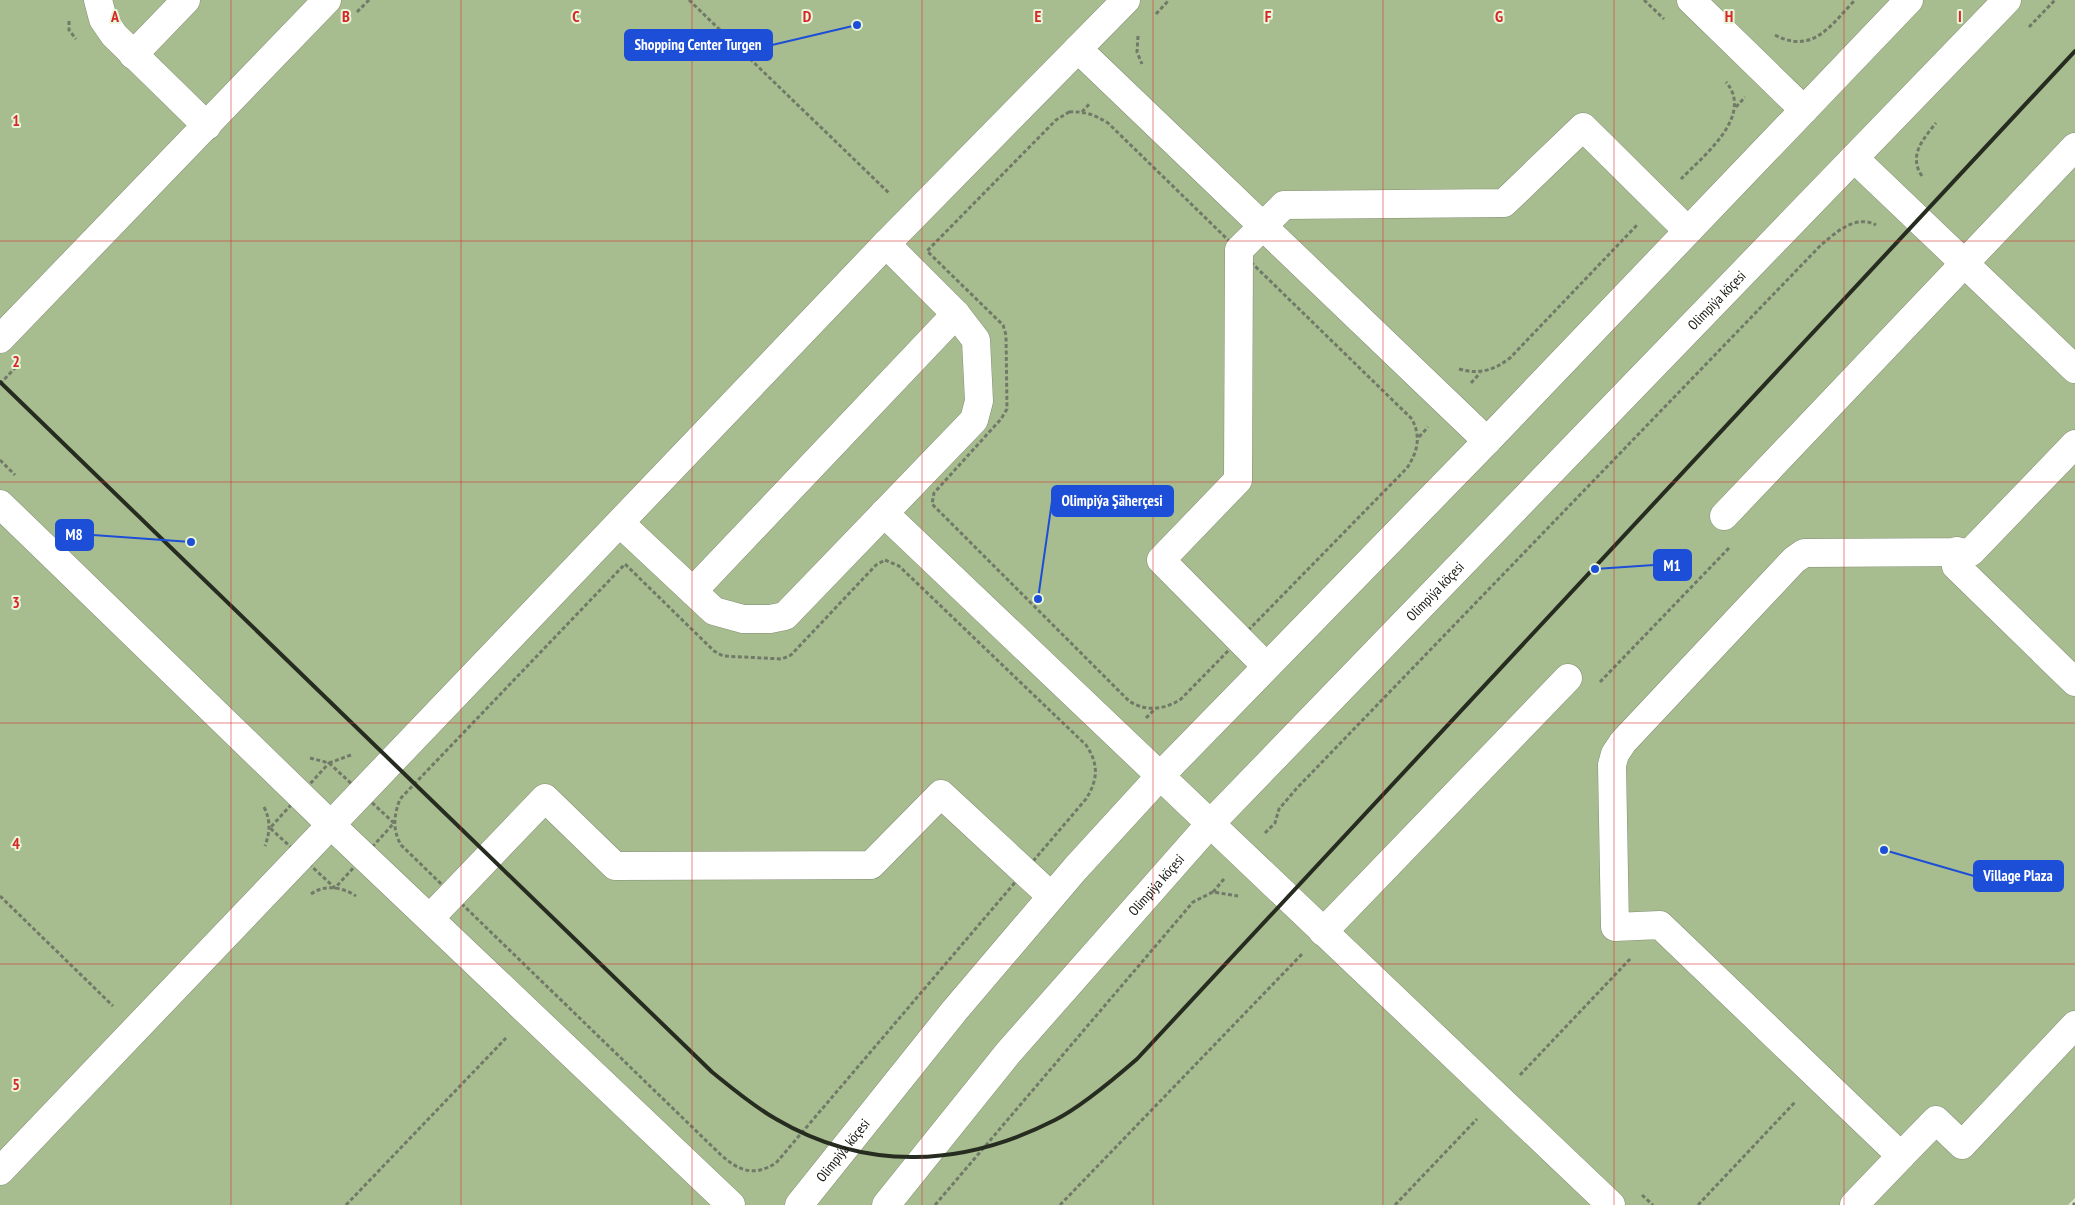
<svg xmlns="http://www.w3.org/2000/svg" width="2075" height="1205" font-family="'PT Sans Narrow',sans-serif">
<rect width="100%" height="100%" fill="#dbe8cd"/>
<path fill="#a8bd8f" d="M0,0H2075V1198L2068,1205H0Z"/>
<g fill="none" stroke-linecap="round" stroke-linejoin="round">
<defs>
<g id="minor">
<path d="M98,0L103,19L114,35L207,126"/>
<path d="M1691,0L1804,110"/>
<path d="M1078,49L1487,441"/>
<path d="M133,55L186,0"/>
<path d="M1854,158L2075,369"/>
<path d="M0,339L327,0"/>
<path d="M0,504L331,825L731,1205"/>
<path d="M884,513L1611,1205"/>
<path d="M1724,516L2075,147"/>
<path d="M620,523L714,611L743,619H770L785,616L974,420L979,401L976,340L956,314L886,244"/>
<path d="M1957,551L1956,566L2075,682"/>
<path d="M693,591L956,314"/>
<path d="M1266,666L1161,560L1238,480L1239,250L1284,205L1504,203L1583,127L1688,231"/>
<path d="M430,918L545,798L615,866L871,865L941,794L1051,896"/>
<path d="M1323,932L1568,678"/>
<path d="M1901,1156L1936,1120L1962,1145L2075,1025"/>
<path d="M0,1171L886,244L1126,0"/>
<path id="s1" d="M799,1205L955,1010L1075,869L1161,775L1487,441L1909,0"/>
<path id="s2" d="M886,1205L1008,1053L1209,825L2007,0"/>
<path d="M1854,1205L1901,1156L1660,925L1615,927L1612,765L1615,754L1623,742L1794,560L1804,553L1971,552L2075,444"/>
</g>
</defs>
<use href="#minor" stroke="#838f76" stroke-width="29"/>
<path stroke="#717a68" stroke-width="3" stroke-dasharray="4 2.5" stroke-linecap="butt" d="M689,0L890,194
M1644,0L1664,19
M357,12L369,0
M1156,14L1169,0
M69,21V30L76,39
M2029,27L2055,0
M1775,35C1813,55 1831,25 1855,0
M1138,36L1137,52L1142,64
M1736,107L1745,97
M1069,112C1085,111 1095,115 1108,123L1412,419C1421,437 1418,451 1407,468L1181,699C1164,710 1146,712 1129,701L932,504L934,493L1001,419L1007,409L1006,335L1003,325L927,251L1056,120Z
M1082,112L1090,103
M1922,176C1908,156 1923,139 1936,123
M1681,179C1702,157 1755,116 1726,82
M1459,369C1480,375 1494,370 1510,358L1637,225
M1471,383L1480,373
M0,384L15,368
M1419,437L1428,427
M0,460L15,475
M885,560L899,566L1086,745C1099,764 1098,780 1086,799L776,1163C754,1177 739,1171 721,1155L401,845C392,829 394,815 400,799L625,564L714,651L723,656L782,659L791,655L876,565Z
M1600,682L1729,548
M1146,718L1155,709
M310,758L329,763L351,755
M329,763L394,823L335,888L270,828Z
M264,807C271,821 270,832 265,846
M1265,833L1275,823L1279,809L1297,788L1820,246C1835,233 1855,214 1876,225
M1213,892L1224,879
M311,894C325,884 342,887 356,896
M0,896L113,1006
M1520,1075L1631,958
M1642,1195L1653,1205
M346,1205L506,1038
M935,1205L1193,902L1213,892L1238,896
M1060,1205L1303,953
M1395,1205L1477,1119
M1698,1205L1796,1101
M2073,1205L2075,1203"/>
<use href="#minor" stroke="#fff" stroke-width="28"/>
<path stroke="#272c21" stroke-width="4" d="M0,382L712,1072C733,1089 753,1106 776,1119C866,1172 963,1167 1055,1120C1081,1107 1114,1079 1137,1059L2075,51"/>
</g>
<path fill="none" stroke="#d62828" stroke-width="1" stroke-opacity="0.55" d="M231,0V1205M461,0V1205M692,0V1205M922,0V1205M1153,0V1205M1383,0V1205M1614,0V1205M1844,0V1205M0,241H2075M0,482H2075M0,723H2075M0,964H2075"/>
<g text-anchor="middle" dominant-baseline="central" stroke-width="4" stroke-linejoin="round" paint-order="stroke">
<g font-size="14" fill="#13170e" stroke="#e9f6da">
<text stroke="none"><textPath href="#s2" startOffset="1229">Olimpiýa köçesi</textPath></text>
<text stroke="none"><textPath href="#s2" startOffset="824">Olimpiýa köçesi</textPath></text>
<text stroke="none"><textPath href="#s2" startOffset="419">Olimpiýa köçesi</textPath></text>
<text stroke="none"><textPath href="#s1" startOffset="70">Olimpiýa köçesi</textPath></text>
</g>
</g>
<g font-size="16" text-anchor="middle" font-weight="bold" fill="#d62828" stroke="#e9f6da" stroke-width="4" stroke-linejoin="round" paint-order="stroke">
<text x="115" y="22">A</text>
<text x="346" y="22">B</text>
<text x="576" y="22">C</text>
<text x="807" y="22">D</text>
<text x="1038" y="22">E</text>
<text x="1268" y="22">F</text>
<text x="1499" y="22">G</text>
<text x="1729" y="22">H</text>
<text x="1960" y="22">I</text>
<text x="16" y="126">1</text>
<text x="16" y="367">2</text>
<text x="16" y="608">3</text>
<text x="16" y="849">4</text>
<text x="16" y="1090">5</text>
</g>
<path fill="none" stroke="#1d4ed8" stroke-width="2" d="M857 25L772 45M1038 599L1052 501M191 542L93 535M1595 569L1654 565M1884 850L1974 876"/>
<g fill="#1d4ed8" stroke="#e9f6da" stroke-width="2">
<circle cx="857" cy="25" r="5"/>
<circle cx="1038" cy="599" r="5"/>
<circle cx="191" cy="542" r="5"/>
<circle cx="1595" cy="569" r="5"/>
<circle cx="1884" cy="850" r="5"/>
</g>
<g fill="#1d4ed8" stroke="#1d4ed8" stroke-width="2">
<rect x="625" y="30" width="147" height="30" rx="5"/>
<rect x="1052" y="486" width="121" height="30" rx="5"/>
<rect x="56" y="520" width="37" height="30" rx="5"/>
<rect x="1654" y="550" width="37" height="30" rx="5"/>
<rect x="1974" y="861" width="89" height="30" rx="5"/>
</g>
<g font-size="15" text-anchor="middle" font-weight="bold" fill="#fff">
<text x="698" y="50">Shopping Center Turgen</text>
<text x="1112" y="506">Olimpiýa Şäherçesi</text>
<text x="74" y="540">M8</text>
<text x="1672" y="571">M1</text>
<text x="2018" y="881">Village Plaza</text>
</g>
</svg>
